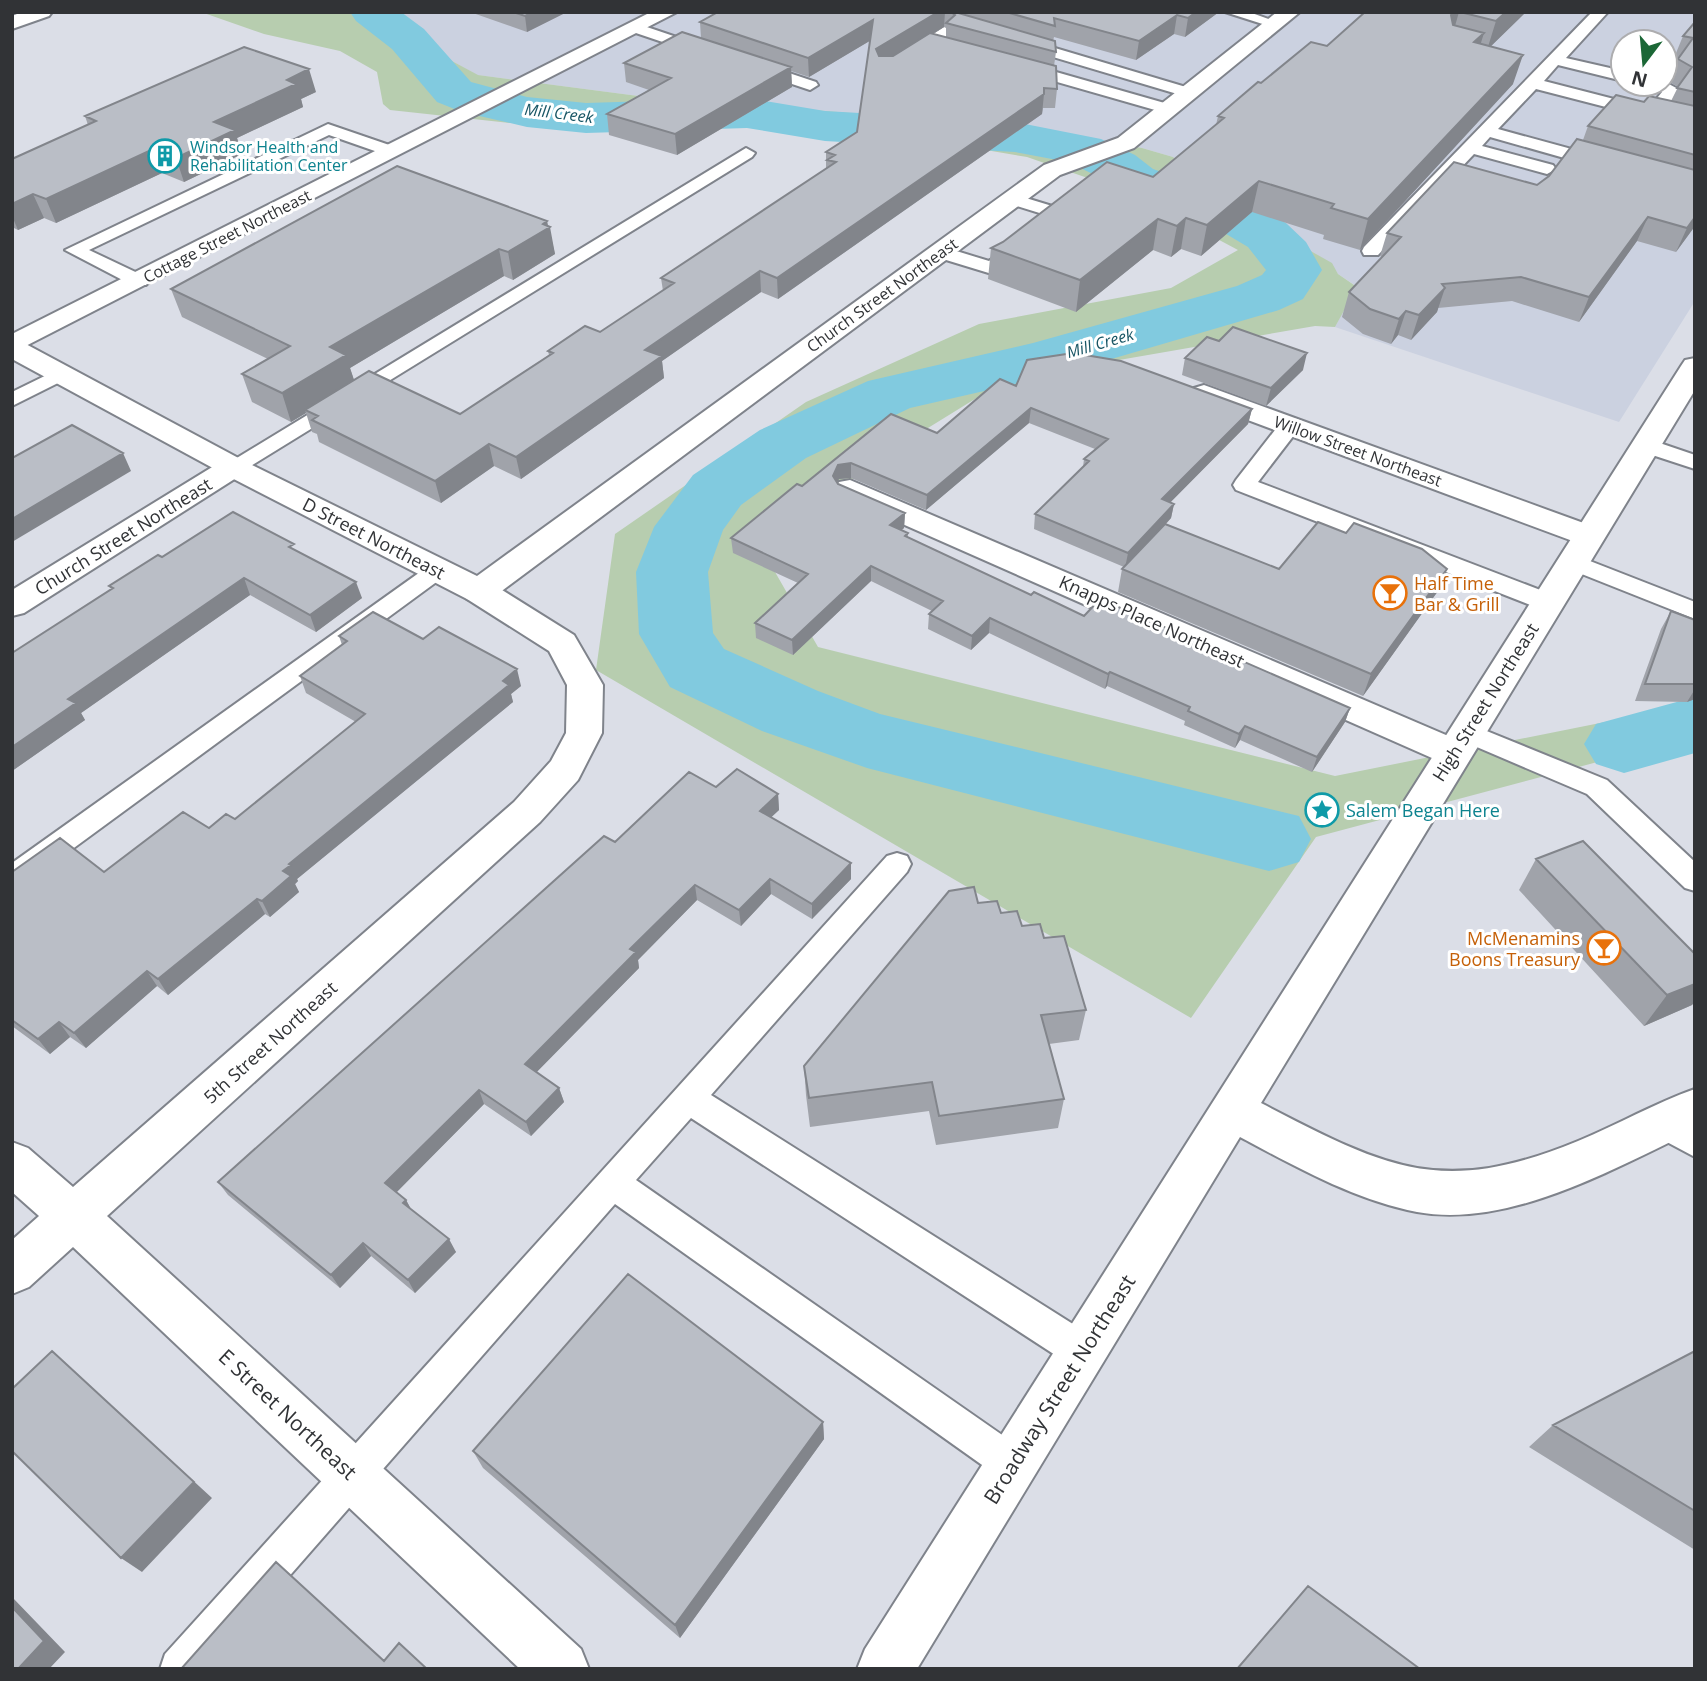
<svg xmlns="http://www.w3.org/2000/svg" width="1707" height="1681" font-family="'Open Sans',sans-serif">
<rect width="100%" height="100%" fill="#dbdee7"/>
<path fill="#cbd1e0" fill-rule="evenodd" d="M394,12H1695V301L1619,422L1335,327L1356,286L1338,274L1331,263L1194,186L1173,157L1142,148L1028,127L646,97L477,75L452,61ZM1623,42H1665V84H1623Z"/>
<path fill="#b7cdaf" d="M201,12H394L452,61L478,75L646,97L1028,127L1142,148L1173,157L1184,167L1195,186L1332,263L1338,274L1357,287L1335,327L1315,326L1096,364L983,394L881,457L763,551L818,647L1335,776L1695,704V736L1316,837L1191,1018L596,670L615,534L806,402L979,324L1171,288L1238,250L1131,193L1027,157L974,148L710,124L510,123L390,110L383,104L377,72L340,51L264,34Z"/>
<g fill="none" stroke-linecap="round" stroke-linejoin="round">
<path fill="#81cadf" fill-rule="evenodd" d="M350,12H401L424,29L471,82L527,97L586,103L747,98L825,111L1015,122L1101,139L1135,155L1153,169L1249,203L1286,223L1306,242L1322,270L1303,299L1279,310L1067,372L910,408L806,458L741,505L723,530L708,572L713,633L724,649L818,691L880,714L1299,816L1311,839L1299,862L1269,871L867,768L762,731L670,687L639,634L636,572L654,527L693,475L760,430L868,381L1033,343L1237,286L1262,275L1266,270L1248,247L1211,225L1115,191L1099,177L1068,162L1015,152L825,141L747,128L586,133L527,127L462,112L437,102L392,49L356,21Z
M1695,697V753L1624,773L1596,764L1584,744L1596,724Z"/>
<defs>
<path id="service" d="M967,12H985L914,58H904L901,55Z
M1225,12H1249L1282,24L1275,28Z
M1592,12H1608L1566,58L1623,71V81L1558,65L1544,81L1649,108L1662,92L1646,84L1665,82L1680,90L1663,112L1695,120V130L1536,89L1498,129L1608,159L1611,163L1608,167H1596L1490,137L1482,146L1553,165L1556,169L1547,174L1474,154L1378,255H1364L1362,251L1364,247Z
M635,23L709,48L712,51L704,56L630,31L627,28Z
M1018,37L1196,90L1198,93L1196,96H1184L1013,45L1010,42Z
M756,62L816,82L818,85L810,90L750,70L748,67Z
M1021,62L1175,106L1177,109L1169,114L1015,70L1013,67Z
M328,124L398,148L401,152L392,157L329,135L89,250L146,277L149,281L146,285H132L65,250Z
M746,148L755,153L752,157L241,472H225L222,467Z
M1013,194L1062,209L1065,216L999,272L992,274L933,256L931,252L933,248L940,246L989,261L1046,215L1007,203L1004,199L1007,195Z
M61,368L71,374L68,378L12,406V392Z
M1290,420L1301,426L1258,482L1556,596L1559,602L1556,608H1538L1236,490L1233,485L1236,480L1282,421Z
M1645,438L1695,455V469L1637,450L1634,445Z
M1572,554L1695,602V619L1564,567L1560,562L1564,557Z
M438,562L446,565L450,570L446,575L22,886L12,889V863L430,565Z
M1467,723L1607,780L1695,862V891L1685,888L1587,794L1458,739L1454,732L1458,725Z
M897,853L907,856L911,864L907,872L711,1095L1095,1338L1100,1351L1095,1364L1082,1369L1069,1364L691,1118L636,1180L1025,1451L1031,1464L1025,1477L1012,1483L999,1477L615,1204L208,1669H160L165,1654L887,856Z
M1661,1109L1695,1125V1157L1650,1133L1645,1123L1650,1113Z"/>
<path id="minor" d="M22,12H52L49,16L12,29V16Z
M651,12H677L12,353V334Z
M1204,385L1600,529L1605,536L1600,543L1589,546L1578,543L1194,400L1190,394L1194,388Z
M233,458L244,461L248,467L244,473L24,613L12,616V590L222,461Z
M850,480L1467,744L1472,753L1467,762L1454,766L1441,762L839,496L835,489L839,482Z
M479,580L491,583L574,635L603,685L602,733L578,780L540,822L107,1216L581,1649L589,1669H520L73,1247L29,1287L12,1294V1240L39,1216L12,1192V1142L28,1148L73,1187L514,802L551,761L566,733L567,685L549,651L467,599L462,591L467,583Z"/>
<path id="tertiary" d="M1277,12H1300L1134,148L1060,175L491,599L479,602L467,599L222,473L12,359V340L22,342L244,461L477,576L1044,165L1118,138Z"/>
<path id="secondary" d="M1695,358V390L1261,1103C1385,1167 1440,1198 1578,1141C1617,1125 1655,1103 1695,1089V1130C1615,1168 1509,1229 1417,1212C1355,1200 1296,1167 1240,1137L917,1669H857L865,1649L1681,366L1685,360Z"/>
</defs>
<use href="#service" stroke="#7f838b" stroke-width="4"/>
<use href="#minor" stroke="#7f838b" stroke-width="4"/>
<use href="#tertiary" stroke="#7f838b" stroke-width="4"/>
<use href="#secondary" stroke="#7f838b" stroke-width="4"/>
<use href="#service" fill="#fff" fill-rule="evenodd"/>
<use href="#minor" fill="#fff" fill-rule="evenodd"/>
<use href="#tertiary" fill="#fff" fill-rule="evenodd"/>
<use href="#secondary" fill="#fff" fill-rule="evenodd"/>
</g>
<path fill="#a0a3aa" fill-rule="evenodd" d="M470,12H567L527,32Z
M718,12H1219L1185,37L1174,34L1136,60L1054,37L1053,41L1056,52L1054,66L1057,89L1055,108H1043L1042,114L778,299L761,292L662,361L664,378L521,479L494,466L441,503L319,442L317,434L312,432L306,413L291,422L252,402L242,374L268,359L182,317L171,289L547,221L555,254L513,280L504,276L350,368L354,380L460,414L549,355L548,351L600,332L663,291L661,278L826,169V152L857,132L871,40L809,77L791,71L792,87L677,155L609,135L607,114L649,90L626,82L624,63L701,38L700,22ZM944,27L946,28V37L933,34Z
M1365,12H1526L1491,46L1513,84L1360,250L1323,239L1324,235L1252,212L1201,256L1181,249L1171,257L1153,250L1076,312L988,279L991,248L1153,177L1216,125L1218,116L1261,83L1327,46Z
M1695,22V226L1676,252L1637,241L1579,322L1512,301L1438,308L1437,312L1411,340L1398,335L1391,344L1363,334L1342,317L1349,292L1382,257L1380,256L1387,233L1537,185L1549,176L1583,140L1588,126L1644,102L1671,101L1678,87L1668,81L1677,59L1674,58L1683,36Z
M316,92L301,99L303,107L237,138L242,154L184,182L162,173L56,223L44,218L18,230L12,227V159L88,125L85,116Z
M1219,341L1303,370L1266,406L1182,375L1185,358Z
M1016,386L1252,409L1248,424L1170,502L1174,504L1171,518L1166,524L1279,569L1438,591L1363,696L1118,592L1122,569L1124,567L1034,529L1035,514L1083,467L1084,459L1095,449L1029,423L926,510L851,478L839,479L837,482L838,484L905,513L904,528L901,530L908,533V537L1031,595L1084,616L1350,708L1345,722L1312,772L1240,740L1235,748L1184,725L1185,721L1107,686L1105,689L989,633L971,650L928,629L929,614L932,611L871,581L793,655L756,638L755,623L798,583L733,553L731,538L802,486L891,414L937,433Z
M296,550L362,598L316,632L250,595L81,713L85,720L12,771V653L111,589L109,586L162,557Z
M1671,611L1695,620V699L1687,702L1635,701L1661,629Z
M339,636L423,639L521,686L511,694L513,702L297,879L298,881L295,884L299,892L270,917L265,914L168,995L157,986L86,1048L70,1037L50,1054L12,1026V872H104L209,828L235,819L356,722L306,693L300,676L342,645Z
M716,787L778,794L779,810L771,817L851,879L812,919L771,894L741,926L697,900L638,960L639,968L536,1072L559,1088L564,1102L531,1136L484,1104L396,1192L406,1200L411,1209L456,1252L415,1293L371,1256L340,1288L228,1195L218,1182L615,842Z
M1536,859L1695,954V1001L1692,1005L1644,1026L1519,890Z
M978,903L1001,913L1044,938L1086,1010L1079,1040L1049,1044L1064,1099L1058,1128L936,1145L929,1111L810,1127L806,1095L804,1066Z
M1695,1351V1550L1529,1447L1553,1425Z
M823,1422L824,1439L680,1638L483,1468L473,1451Z
M1308,1586L1420,1669H1236Z"/>
<path fill="#82858b" d="M533,12H567L527,32L525,16Z
M938,12H945L944,27L876,68V49Z
M1196,12H1219L1185,37L1188,18Z
M1459,12L1451,40V15Z
M1506,12H1526L1487,50L1496,21Z
M1177,15L1174,34L1136,60L1139,41Z
M873,20V39L809,77L808,58Z
M1484,33L1475,62L1474,42Z
M1523,55L1513,84L1360,250L1368,219Z
M791,67L792,87L677,155L675,134Z
M309,69L316,92L301,99L303,107L237,138L242,154L184,182L176,158L214,122L287,80Z
M1044,94L1042,114L778,299L777,278Z
M153,149L162,173L56,223L46,199Z
M1259,181L1252,212L1201,256L1207,225Z
M33,194L44,218L18,230L12,216V204Z
M1648,217L1637,241L1579,322L1589,297Z
M1695,217V226L1676,252L1687,228Z
M1186,218L1181,249L1171,257L1177,226Z
M1158,219L1153,250L1076,312L1080,280Z
M547,221L548,228L550,227L555,254L513,280L508,252Z
M499,249L504,276L350,368L355,383L305,410L306,413L291,422L282,393L330,347Z
M760,271L761,292L662,361L664,378L521,479L516,457L645,350Z
M1445,288L1437,312L1411,340L1419,315Z
M1406,311L1398,335L1391,344L1399,319Z
M1307,353L1303,370L1266,406L1271,388Z
M1031,408L1029,423L926,510L927,495Z
M1252,409L1248,424L1159,514L1162,499Z
M489,444L494,466L441,503L435,481Z
M123,453L131,471L12,542V519Z
M851,463V478L839,479L833,490V476L838,465Z
M1174,504L1171,518L1125,568L1128,553Z
M905,513L904,528L890,540V525Z
M871,566V581L793,655L792,640Z
M1447,569L1438,591L1363,696L1371,674Z
M244,578L250,595L81,713L85,720L12,771V747L68,699Z
M356,582L362,598L316,632L310,615Z
M990,618L989,633L971,650L972,636Z
M517,669L521,686L511,694L513,702L297,879L298,881L295,884L299,892L270,917L262,901L289,864Z
M1110,672L1107,686L1105,689L1108,674Z
M1695,689V699L1687,702Z
M1350,708L1345,722L1312,772L1317,757Z
M1245,726L1240,740L1235,748L1239,734Z
M778,794L779,810L761,827L760,811Z
M851,863V879L812,919V904Z
M770,879L771,894L741,926L739,910Z
M695,885L697,900L638,960L639,968L530,1079L525,1064L630,949Z
M257,899L265,914L168,995L158,979Z
M147,971L157,986L86,1048L74,1033Z
M1695,984V1001L1692,1005L1644,1026L1667,995Z
M59,1022L70,1037L50,1054L38,1039Z
M559,1088L564,1102L531,1136L526,1122Z
M479,1090L484,1104L392,1197L385,1183Z
M406,1200L413,1213L403,1203Z
M449,1239L456,1252L415,1293L408,1280Z
M363,1243L371,1256L340,1288L331,1275Z
M52,1351L212,1498L142,1572L121,1558Z
M823,1422L824,1439L680,1638L675,1625Z
M12,1597L65,1652L49,1669H18Z"/>
<path fill="#babec6" stroke="#82858b" stroke-width="2" d="M513,12H533L525,16Z
M718,12H938L876,49L879,56H893L930,33L1056,66L1057,89L1044,88V94L777,278L760,271L645,350L662,356L516,457L489,444L435,481L312,420L318,416L305,410L369,371L460,414L553,353L548,351L585,326L600,332L674,283L661,278L836,162L827,160L835,155L826,152L857,132L873,20L808,58L700,22Z
M951,12H955L1055,41L1056,52L946,23L955,15Z
M1006,12H1196L1188,18L1177,15L1139,41L1054,18L1055,26Z
M1365,12H1458L1451,15L1453,25L1484,33L1474,42L1523,55L1368,219L1331,208L1334,204L1259,181L1207,225L1186,218L1177,226L1158,219L1080,280L991,248L1003,242L1107,162L1153,177L1224,118L1218,116L1258,82L1261,83L1311,42L1327,46Z
M1460,12H1506L1496,21Z
M1695,22V92L1677,88L1692,67L1678,59L1693,38L1683,36Z
M682,32L791,67L675,134L607,114L671,78L624,63Z
M244,47L309,69L287,80L296,84L214,122L235,130L176,158L153,149L46,199L33,194L12,204V159L96,121L85,116Z
M1616,95L1644,102L1649,96L1695,106V155L1588,126Z
M1577,139L1695,170V217L1687,228L1648,217L1589,297L1521,277L1442,284L1445,288L1419,315L1406,311L1399,319L1370,309L1349,292L1401,237L1387,233L1454,162L1537,185L1549,176Z
M397,166L547,221L543,224L550,227L508,252L499,249L330,347L346,355L282,393L242,374L290,346L171,289Z
M1233,327L1307,353L1271,388L1185,358L1207,337L1219,341Z
M1073,353L1121,361L1252,409L1162,499L1174,504L1128,553L1035,514L1089,461L1084,459L1108,439L1031,408L927,495L851,463L838,465L833,476L838,484L905,513L890,525L908,533L905,536L1031,595L1034,592L1084,616L1100,599L1350,708L1317,757L1245,726L1239,734L1188,711L1190,707L1110,672L1108,674L990,618L972,636L929,614L943,601L871,566L792,640L755,623L808,574L731,538L797,484L802,486L891,414L937,433L1000,379L1016,386L1027,360Z
M72,425L123,453L12,519V458Z
M233,512L294,544L289,547L356,582L310,615L244,578L68,699L76,703L12,747V653L113,588L109,586L158,555L162,557Z
M1318,522L1346,533L1354,523L1422,549L1447,569L1371,674L1122,569L1165,524L1279,569Z
M1671,611L1695,620V684H1645Z
M373,612L423,639L439,627L517,669L503,681L509,685L289,864L291,865L283,871L291,876L262,901L257,899L158,979L147,971L74,1033L59,1022L38,1039L12,1020V872L60,838L104,872L183,812L209,828L226,814L235,819L365,714L300,676L347,641L339,636Z
M737,769L778,794L760,811L851,863L812,904L770,879L739,910L695,885L630,949L636,952L525,1064L559,1088L526,1122L479,1090L385,1183L406,1200L403,1203L449,1239L408,1280L363,1243L331,1275L218,1182L604,836L615,842L689,772L716,787Z
M1583,841L1695,954V984L1667,995L1536,859Z
M974,887L978,903L997,901L1001,913L1017,911L1022,926L1040,924L1044,938L1064,936L1086,1010L1041,1015L1064,1099L939,1116L932,1082L809,1098L804,1066L949,891Z
M628,1274L823,1422L675,1625L473,1451Z
M52,1351L194,1482L121,1558L12,1451V1389Z
M1695,1351V1511L1553,1425Z
M276,1562L384,1661L399,1643L427,1669H181Z
M1308,1586L1420,1669H1237Z
M12,1607L44,1641L18,1669H12Z"/>
<defs>
<symbol id="building-ring" viewBox="-11 -11 22 22"><circle r="9.5" fill="#fff" stroke="#0f9aa8" stroke-width="1.5"/><path d="M-4-6H4V6H1V3H-1V6H-4ZM-2.5-4.3h1.7v1.8h-1.7ZM.8-4.3h1.7v1.8H.8ZM-2.5-1h1.7V.8h-1.7ZM.8-1h1.7V.8H.8Z" fill="#0f9aa8"/></symbol>
<symbol id="bar-ring" viewBox="-11 -11 22 22"><circle r="9.5" fill="#fff" stroke="#e8710a" stroke-width="1.5"/><path d="M-6-5H6L.8 .8V4.5H3.5V6h-7V4.5H-.8V.8Z" fill="#e8710a"/></symbol>
<symbol id="sight-ring" viewBox="-11 -11 22 22"><circle r="9.5" fill="#fff" stroke="#0f9aa8" stroke-width="1.5"/><path d="M0-6L1.8-2.2L6-1.7L2.9 1.2L3.7 5.4L0 3.3L-3.7 5.4L-2.9 1.2L-6-1.7L-1.8-2.2Z" fill="#0f9aa8"/></symbol>
</defs>
<g fill-rule="evenodd">
<use href="#building-ring" x="146" y="137" width="38" height="38"/>
<use href="#bar-ring" x="1371" y="574" width="38" height="38"/>
<use href="#sight-ring" x="1303" y="791" width="38" height="38"/>
<use href="#bar-ring" x="1585" y="929" width="38" height="38"/>
</g>
<g text-anchor="middle" dominant-baseline="central" stroke-width="6" stroke-linejoin="round" paint-order="stroke">
<g font-size="16" font-style="italic" fill="#185564" stroke="#fff">
<text transform="translate(559 113) rotate(7)">Mill Creek</text>
<text transform="translate(1100 343) rotate(-16)">Mill Creek</text>
</g>
<g font-size="16" fill="#0d838f" stroke="#fff" text-anchor="start">
<text x="190" y="147">Windsor Health and<tspan x="190" dy="18">Rehabilitation Center</tspan></text>
</g>
<g font-size="16" fill="#313336" stroke="#fff">
<text transform="translate(227 236) rotate(-27)">Cottage Street Northeast</text>
<text transform="translate(882 295) rotate(-36)">Church Street Northeast</text>
<text transform="translate(1358 451) rotate(20)">Willow Street Northeast</text>
</g>
<g font-size="18" fill="#313336" stroke="#fff">
<text transform="translate(123 536) rotate(-32)">Church Street Northeast</text>
<text transform="translate(374 538) rotate(27)">D Street Northeast</text>
<text transform="translate(1152 621) rotate(24)">Knapps Place Northeast</text>
<text transform="translate(1485 702) rotate(-58)">High Street Northeast</text>
<text transform="translate(270 1042) rotate(-42)">5th Street Northeast</text>
</g>
<g font-size="18" fill="#c56008" stroke="#fff" text-anchor="start">
<text x="1414" y="583">Half Time<tspan x="1414" dy="21">Bar &amp; Grill</tspan></text>
<text x="1580" y="938" text-anchor="end">McMenamins<tspan x="1580" dy="21">Boons Treasury</tspan></text>
</g>
<g font-size="18" fill="#0d838f" stroke="#fff" text-anchor="start">
<text x="1346" y="810">Salem Began Here</text>
</g>
<g font-size="21" fill="#313336" stroke="#fff">
<text transform="translate(1059 1389) rotate(-58)">Broadway Street Northeast</text>
<text transform="translate(288 1414) rotate(43)">E Street Northeast</text>
</g>
</g>
<rect width="1707" height="1681" fill="none" stroke="#313336" stroke-width="28"/>
<g transform="translate(1644 63) rotate(196)"><circle r="33" fill="#ffffff" stroke="#adadaf" stroke-width="2"/>
<path d="M0-5L12 26L0 18L-12 26Z" fill="#1b6736"/>
<text y="-10" font-size="19" font-weight="bold" text-anchor="middle" fill="#313336">N</text>
</g>
</svg>
